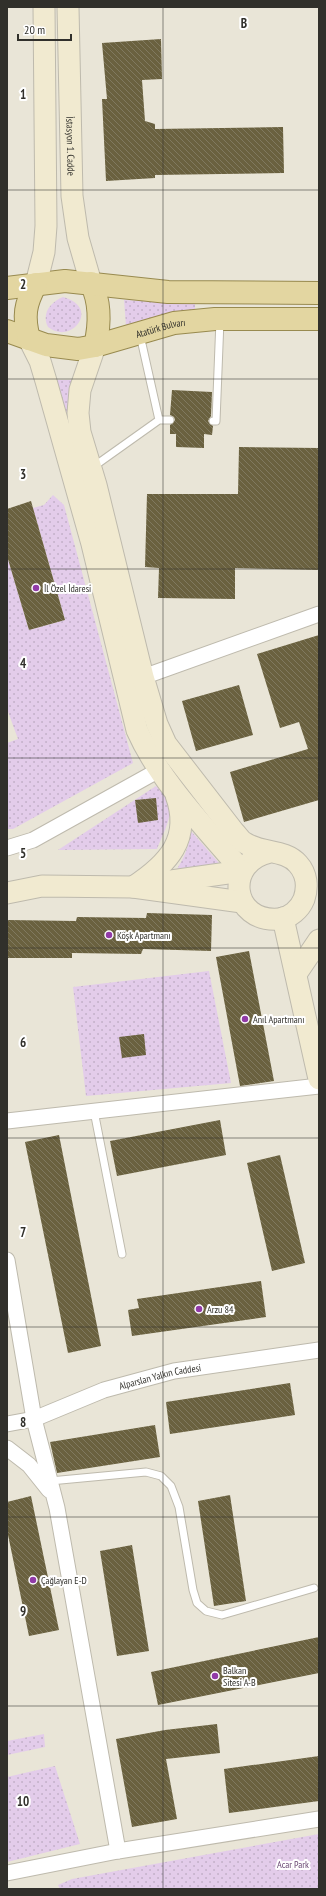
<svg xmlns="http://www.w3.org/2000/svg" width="326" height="1896" font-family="'PT Sans Narrow',sans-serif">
<defs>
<pattern id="green-dots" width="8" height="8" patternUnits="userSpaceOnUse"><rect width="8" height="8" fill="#e3ccea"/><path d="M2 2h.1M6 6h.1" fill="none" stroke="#c3b0c9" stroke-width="1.8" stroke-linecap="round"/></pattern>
<pattern id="building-back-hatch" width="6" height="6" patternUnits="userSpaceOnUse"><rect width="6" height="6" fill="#6a613f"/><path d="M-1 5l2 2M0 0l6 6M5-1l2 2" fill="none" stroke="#80795f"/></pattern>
</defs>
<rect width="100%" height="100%" fill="#e9e5d7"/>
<path fill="url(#green-dots)" d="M63,297C101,307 72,346 48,327C41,313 51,302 63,297Z
M124,300L195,304V310L181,311L126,326Z
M57,380H74L93,515Z
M53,495L64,505L133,763L13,829H7V743L18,739L7,709V556L29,630L65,620L33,508L44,505Z
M156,786C180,808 167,823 157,849L58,850Z
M191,831L219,863L177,869C185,856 189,846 191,831Z
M209,971L231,1083L86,1096L73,987Z
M44,1734L45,1747L7,1755V1741Z
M55,1766L80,1844L7,1862V1777Z
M319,1834V1889H60L58,1885L72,1879Z"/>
<path fill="url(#building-back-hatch)" d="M161,39L162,79L142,80L145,121L155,124V129L283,127L284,173L155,175V178L106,181L102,99H107L102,43Z
M172,390L212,392L211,416L208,421L213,426L212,435L204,434V448L176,447V434H170V425L175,420L174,417L170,415Z
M239,447L319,448V570L235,568V599L158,598L159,568L145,567L147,494H238Z
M31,501L65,620L29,630L7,556V509Z
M319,635V800L244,822L230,772L308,749L299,722L280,728L257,654Z
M239,685L253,735L196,751L182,701Z
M156,798L158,820L138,823L135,800Z
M147,913L212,915L211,951L143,949L141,954L72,953V958H7L8,920L76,921L77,917L146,918Z
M249,951L274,1081L240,1086L216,957Z
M144,1034L146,1055L122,1058L119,1037Z
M220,1120L226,1155L117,1176L110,1141Z
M59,1135L101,1346L68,1353L25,1142Z
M280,1155L305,1263L272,1271L247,1163Z
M261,1281L266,1317L132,1336L128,1310L139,1308L137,1299Z
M290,1383L295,1415L170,1434L166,1402Z
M155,1425L160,1457L57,1473L50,1442Z
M230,1495L246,1601L214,1606L198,1501Z
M31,1496L59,1630L29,1636L7,1530V1502Z
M132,1545L149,1651L117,1656L100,1551Z
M319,1637V1673L158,1705L151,1672Z
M217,1724L220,1753L166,1759L177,1819L132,1827L116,1739L165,1730Z
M319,1756V1801L229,1813L224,1769Z"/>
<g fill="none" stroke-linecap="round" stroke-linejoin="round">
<defs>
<path id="lane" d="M140,335L159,420
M213,421H216L220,320
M93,467L159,420H170
M94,1111L122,1254
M50,1481L146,1472L161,1476L171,1486L179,1507L193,1590L197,1603L206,1611L222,1615L314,1588"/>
<g id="street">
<path d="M143,677L319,614"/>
<path d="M7,848L33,840L159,770"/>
<path d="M7,1121L319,1086"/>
<path d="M7,1260L34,1419L57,1508L118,1851"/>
<path id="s1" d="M7,1424L34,1419L104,1390L174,1371L319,1350"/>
<path d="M7,1448L29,1465L49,1490"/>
<path d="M7,1873L118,1851L319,1819"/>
</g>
<g id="secondary">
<path id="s2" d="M68,7L72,196L78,238L91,283"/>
<path d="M36,284L44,252L46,226L44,7"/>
<path d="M29,339L40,361L46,381L92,544L137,730C160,782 206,828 242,871"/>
<path d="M95,346L80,390L78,413L80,432L96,485L143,677L157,724L166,744L234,832C238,836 241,841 245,843C262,854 285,849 298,864C307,874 308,887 304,899C300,909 290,918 279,919C231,923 224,862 270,852"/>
<path d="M157,883L242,871"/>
<path d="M133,887C168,864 192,839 176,795"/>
<path d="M7,893L42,886L133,887L242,902"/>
<path d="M283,918L319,1079"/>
<path d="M296,974L319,940"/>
</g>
<g id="primary">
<path d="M91,283C101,303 100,325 95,346"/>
<path d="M7,288L65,281L168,292L319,293"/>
<path id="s3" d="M7,331L46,345L78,349L95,346L174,323L215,319H319"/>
<path d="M29,339C23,316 25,304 36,284"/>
</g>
</defs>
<use href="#lane" stroke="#bebaad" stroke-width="9"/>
<use href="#street" stroke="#bebaad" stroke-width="17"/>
<use href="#secondary" stroke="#bebaad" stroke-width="23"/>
<use href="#primary" stroke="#988a4f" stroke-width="24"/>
<use href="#lane" stroke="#fff" stroke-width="7"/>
<use href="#street" stroke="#fff" stroke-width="15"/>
<use href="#secondary" stroke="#f1ead0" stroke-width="21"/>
<use href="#primary" stroke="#e3d6a1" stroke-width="22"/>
</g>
<path fill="none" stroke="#31302b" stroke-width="1" stroke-opacity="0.55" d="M163,7V1889M7,190H319M7,379H319M7,569H319M7,758H319M7,948H319M7,1138H319M7,1327H319M7,1517H319M7,1706H319"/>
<g fill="#913aa7" stroke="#fff" stroke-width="1.5">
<circle cx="36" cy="588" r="4"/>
<circle cx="109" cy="935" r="4"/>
<circle cx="245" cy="1019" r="4"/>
<circle cx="199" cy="1309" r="4"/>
<circle cx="33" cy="1580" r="4"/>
<circle cx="215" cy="1676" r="4"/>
</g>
<g text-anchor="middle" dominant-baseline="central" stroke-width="4" stroke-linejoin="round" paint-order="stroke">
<g font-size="10" fill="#31302b" stroke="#fff">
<text stroke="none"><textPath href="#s2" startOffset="139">İstasyon 1. Cadde</textPath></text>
<text stroke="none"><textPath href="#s3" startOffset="159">Atatürk Bulvarı</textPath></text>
<text stroke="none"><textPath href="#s1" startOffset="161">Alparslan Yalkın Caddesi</textPath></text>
</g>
<g font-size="10" fill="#31302b" stroke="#fff" text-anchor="start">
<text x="44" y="588">İl Özel İdaresi</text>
<text x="117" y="935">Köşk Apartmanı</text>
<text x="253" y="1019">Anıl Apartmanı</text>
<text x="207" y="1309">Arzu 84</text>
<text x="41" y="1580">Çağlayan E-D</text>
<text x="223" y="1670">Balkan<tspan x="223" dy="12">Sitesi A-B</tspan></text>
</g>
<g font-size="10" fill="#694772" stroke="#fff">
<text x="293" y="1864">Acar Park</text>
</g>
</g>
<g font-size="13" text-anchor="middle" font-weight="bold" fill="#31302b" stroke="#fff" stroke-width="4" stroke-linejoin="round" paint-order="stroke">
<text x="244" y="28">B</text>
<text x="23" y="99">1</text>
<text x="23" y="289">2</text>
<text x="23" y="479">3</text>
<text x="23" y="668">4</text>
<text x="23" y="858">5</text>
<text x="23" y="1047">6</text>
<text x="23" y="1237">7</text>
<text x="23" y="1427">8</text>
<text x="23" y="1616">9</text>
<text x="23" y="1806">10</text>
</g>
<rect width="326" height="1896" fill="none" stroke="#31302b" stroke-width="16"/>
<path d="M18 34v6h53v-6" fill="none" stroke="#31302b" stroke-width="2"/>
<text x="24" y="34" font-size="12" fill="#31302b" stroke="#ffffff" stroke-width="3" paint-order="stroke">20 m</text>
</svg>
